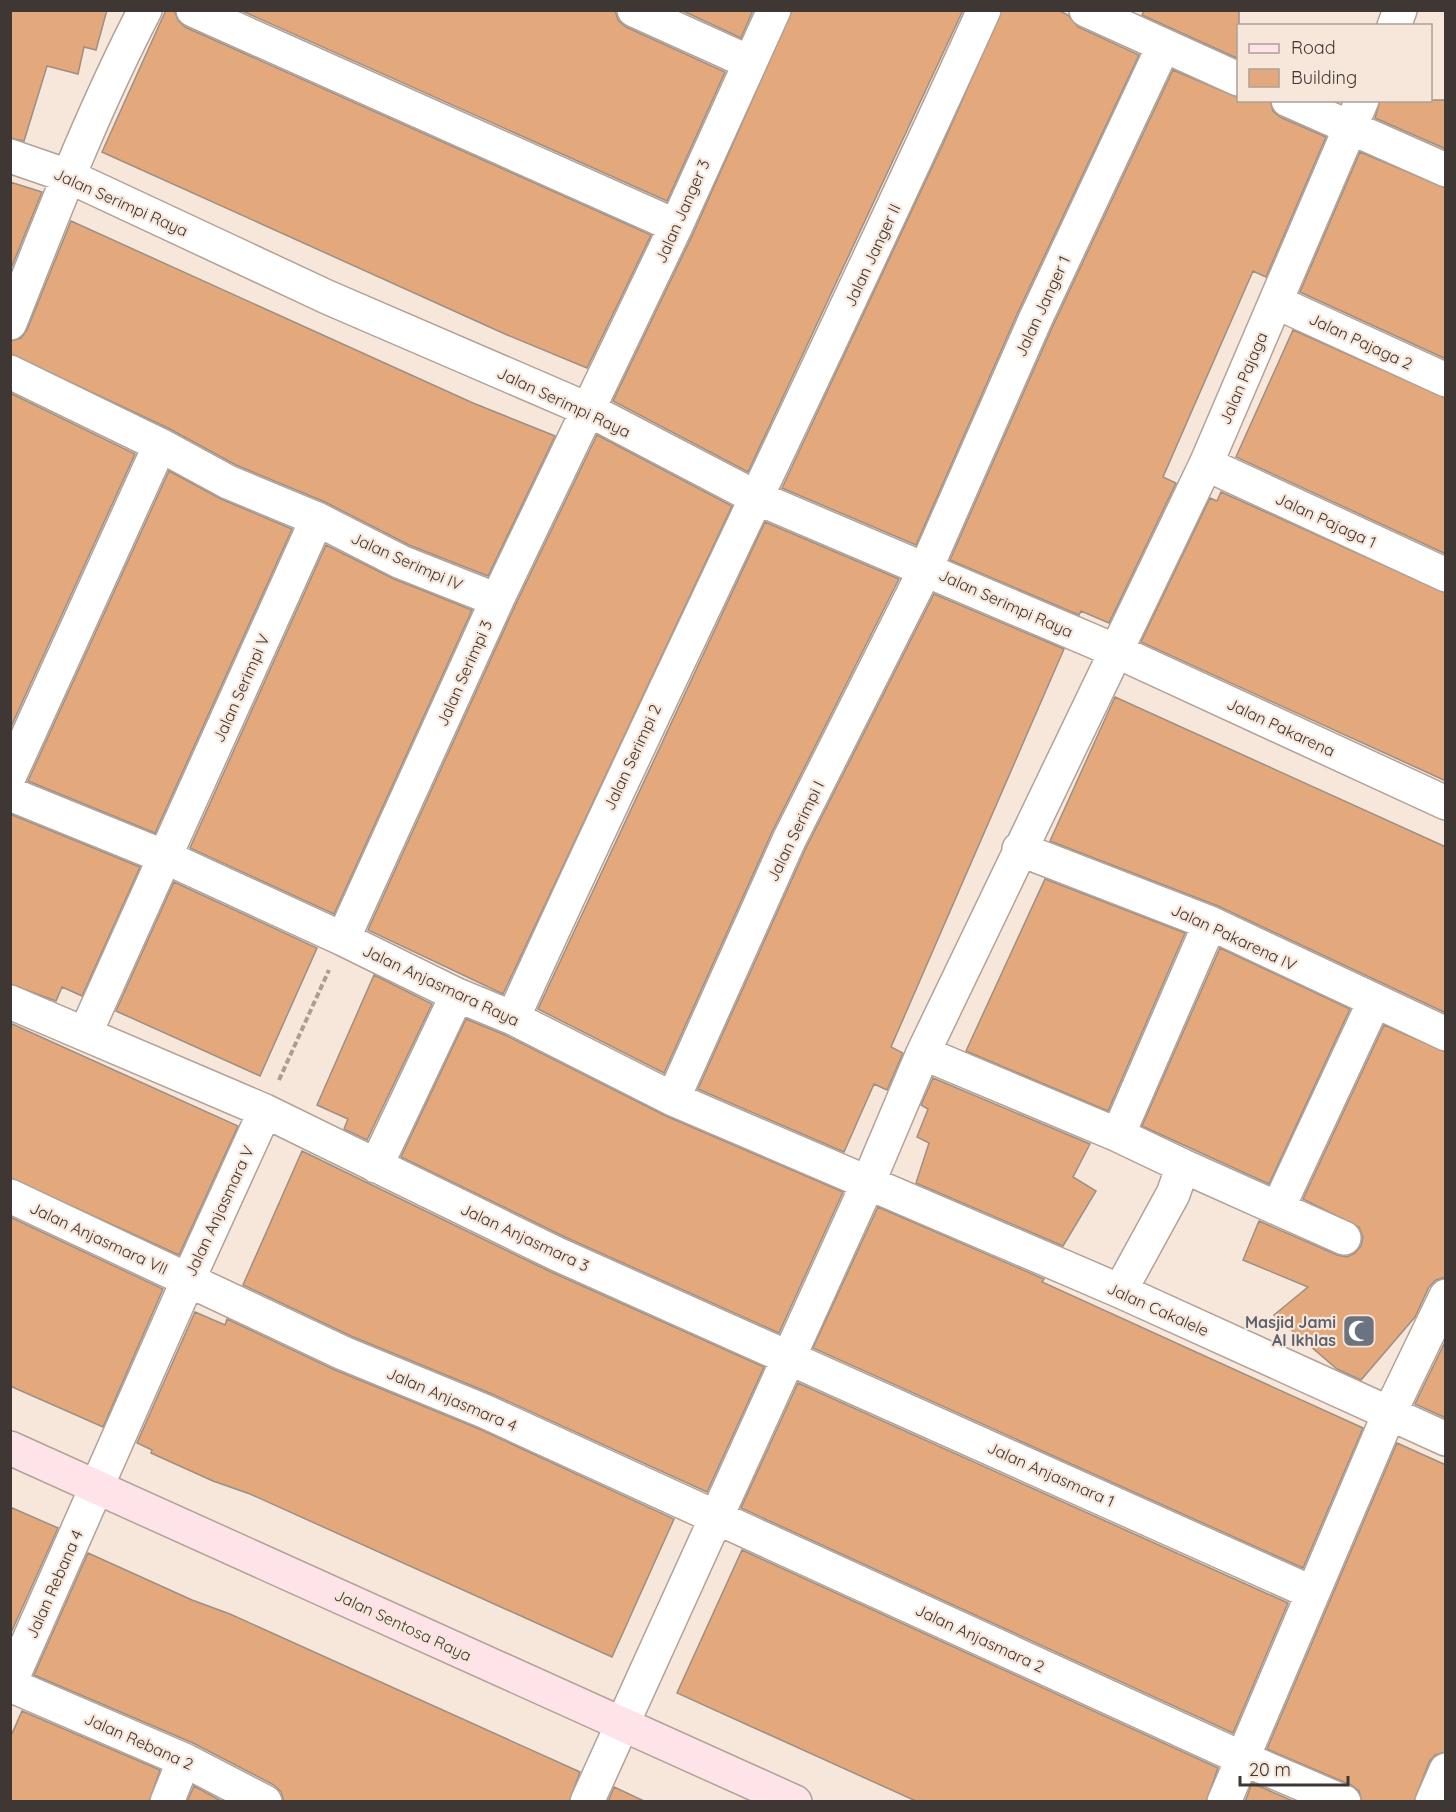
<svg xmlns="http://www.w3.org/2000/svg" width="1456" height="1812" font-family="Quicksand,sans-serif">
<rect width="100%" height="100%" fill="#f7e6da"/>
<path fill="#e3a87c" stroke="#9e8f84" stroke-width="1.5" d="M10,10H107L96,50L84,47L78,74L47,66L24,141L10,138Z
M166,10H174L178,20L185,27L651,235L587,368L505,334L102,152Z
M240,10H615L618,20L626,27L725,72L667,201Z
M681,10H753L741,38Z
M792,10H963L748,472L613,401L693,234Z
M1002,10H1058L1068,15L1078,27L1139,55L1018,312L916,545L782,488L943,144Z
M1144,10H1239V59L1142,15Z
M1173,70L1239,98V100H1270L1273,111L1280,117L1326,137L1266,277L1253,271L1163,477L1176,483L1109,623L1081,611L1079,615L950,560L1052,328Z
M1380,100H1446V149L1375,118Z
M1360,152L1446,188V359L1300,292Z
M10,182L42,192L10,271Z
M71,221L473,403L555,436L488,576L409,545L325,502L236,465L168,428L10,354V341L21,338L27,330Z
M1293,330L1446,398V554L1236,457Z
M10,393L135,454L10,729Z
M597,435L732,506L503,994L368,930L514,608Z
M169,471L221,499L292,529L155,833L28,781Z
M1221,492L1446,593V781L1141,642L1210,498L1217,501Z
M765,522L899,579L772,832L664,1073L538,1009Z
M326,545L394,579L472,610L334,914L190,848Z
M934,594L1064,649L891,1047L903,1053L887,1090L874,1084L844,1152L698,1089L806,848Z
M1115,697L1446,847V1013L1218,906L1050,841Z
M10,814L140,867L82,996L62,987L56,1001L10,984Z
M1045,879L1185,933L1108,1111L966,1051Z
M174,882L317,948L260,1076L116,1011Z
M1220,948L1350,1009L1269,1184L1142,1126Z
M374,975L432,1004L367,1140L344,1129L348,1119L317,1105Z
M466,1019L505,1035L666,1116L843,1192L779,1333L565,1237L401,1157Z
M10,1023L238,1126L179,1255L10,1178Z
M1384,1025L1446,1052V1277L1436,1280L1429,1287L1415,1317L1361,1380L1337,1369L1274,1315L1308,1287L1243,1260L1259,1221L1337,1255L1347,1257L1355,1253L1361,1246L1363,1237L1359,1227L1303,1199Z
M933,1078L1090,1144L1073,1177L1096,1191L1063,1246L916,1183L929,1143L917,1137L928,1109L921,1105Z
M302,1151L549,1271L764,1367L707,1492L492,1394L351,1336L243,1285Z
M878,1207L1044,1279L1042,1282L1363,1428L1303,1568L813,1348Z
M10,1217L163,1289L103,1427L10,1386Z
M195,1312L225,1325L227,1319L335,1370L477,1428L674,1519L612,1657L250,1494L213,1481L151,1453L152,1450L137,1443Z
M1446,1340V1418L1415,1404Z
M798,1383L1288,1603L1233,1733L741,1508Z
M1397,1443L1446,1465V1752L1435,1755L1429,1762L1414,1802H1362L1359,1791L1351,1785L1267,1749Z
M10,1507L58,1528L10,1635Z
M742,1550L1218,1768L1206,1802H918L677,1693Z
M88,1553L192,1600L230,1614L580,1772L569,1802H284L281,1792L274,1785L193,1743L34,1675Z
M22,1711L160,1770L149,1802H10V1738Z
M1252,1783L1295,1802H1245Z
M194,1786L223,1802H187Z
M614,1787L646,1802H608Z"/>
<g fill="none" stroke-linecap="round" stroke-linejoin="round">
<defs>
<path id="minor" d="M193,10L676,226
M634,10L749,62
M1086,10L1238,79
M1394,26L1400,10
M1288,100L1446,170
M10,156L68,176L327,297L589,410L757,498L1116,651L1446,803
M1276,302L1446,380
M10,323C52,217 92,112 145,10
M10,372L160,445L228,482L317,519L401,562L497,600
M1206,464L1446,575
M10,775L160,445
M10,794L165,857L343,939L457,995L513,1018L673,1099L1120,1291L1446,1439
M1019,849L1210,923L1446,1034
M343,939L497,600L676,226L774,10
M10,1002L265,1111L557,1254L1313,1593
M513,1018C666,680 831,348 984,10
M85,1034L317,519
M923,1053L1118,1135L1183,1166L1173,1194L1120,1291
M673,1099L789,840L926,568L1035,320L1163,47
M1118,1135L1210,923
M376,1166L457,995
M1183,1166L1344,1238
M10,1196L343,1353L484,1411L1244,1759L1344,1802
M1278,1208L1374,1002
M10,1683L188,1280L265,1111
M10,1685L184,1760L265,1802
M167,1802L184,1760
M587,1802L868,1183L923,1053L1206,464L1362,100
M1224,1802L1389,1414L1446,1296
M1432,1802L1446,1770"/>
<path id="secondary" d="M10,1448L795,1802"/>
</defs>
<use href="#minor" stroke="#b2a297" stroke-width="36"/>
<use href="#secondary" stroke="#b2a297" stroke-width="36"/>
<path stroke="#a99d94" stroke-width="4" stroke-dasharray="6 3" stroke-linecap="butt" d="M279,1080L329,970"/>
<use href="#minor" stroke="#fff" stroke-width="33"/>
<use href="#secondary" stroke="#fee3e8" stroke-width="33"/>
</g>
<defs>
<symbol id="mosque-square" viewBox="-11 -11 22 22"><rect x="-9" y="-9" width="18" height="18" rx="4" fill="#6b7280" stroke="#f7e6da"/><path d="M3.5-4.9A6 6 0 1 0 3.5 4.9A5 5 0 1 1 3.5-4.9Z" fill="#fff"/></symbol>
</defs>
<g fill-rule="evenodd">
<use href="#mosque-square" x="1340" y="1312" width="38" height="38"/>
</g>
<g text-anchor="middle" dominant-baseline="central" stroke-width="4.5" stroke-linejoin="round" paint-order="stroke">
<g font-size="16" fill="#3e3733" stroke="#f7e6da">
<text transform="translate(121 202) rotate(24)">Jalan Serimpi Raya</text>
<text transform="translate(682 211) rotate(-66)">Jalan Janger 3</text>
<text transform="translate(872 255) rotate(-65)">Jalan Janger II</text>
<text transform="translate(1042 306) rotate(-65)">Jalan Janger 1</text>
<text transform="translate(1361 341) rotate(25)">Jalan Pajaga 2</text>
<text transform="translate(1243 378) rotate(-67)">Jalan Pajaga</text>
<text transform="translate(564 402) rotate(25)">Jalan Serimpi Raya</text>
<text transform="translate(1326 520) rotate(25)">Jalan Pajaga 1</text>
<text transform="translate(407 561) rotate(24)">Jalan Serimpi IV</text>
<text transform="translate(1006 603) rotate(24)">Jalan Serimpi Raya</text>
<text transform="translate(464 673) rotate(-66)">Jalan Serimpi 3</text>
<text transform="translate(241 688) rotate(-66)">Jalan Serimpi V</text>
<text transform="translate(1281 727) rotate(25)">Jalan Pakarena</text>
<text transform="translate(632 757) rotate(-65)">Jalan Serimpi 2</text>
<text transform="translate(795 831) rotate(-64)">Jalan Serimpi I</text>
<text transform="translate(1234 937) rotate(25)">Jalan Pakarena IV</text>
<text transform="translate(441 985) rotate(25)">Jalan Anjasmara Raya</text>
<text transform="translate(219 1211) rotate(-65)">Jalan Anjasmara V</text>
<text transform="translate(525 1237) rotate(25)">Jalan Anjasmara 3</text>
<text transform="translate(99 1238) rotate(25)">Jalan Anjasmara VII</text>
<text transform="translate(1158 1309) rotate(24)">Jalan Cakalele</text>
<text transform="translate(452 1399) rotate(23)">Jalan Anjasmara 4</text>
<text transform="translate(1051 1474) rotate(24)">Jalan Anjasmara 1</text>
<text transform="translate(54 1584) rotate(-66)">Jalan Rebana 4</text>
<text transform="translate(403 1625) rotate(25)">Jalan Sentosa Raya</text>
<text transform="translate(980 1638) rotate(25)">Jalan Anjasmara 2</text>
<text transform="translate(139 1741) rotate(24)">Jalan Rebana 2</text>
</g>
<g font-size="16" font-weight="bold" fill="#5b616d" stroke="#f7e6da" text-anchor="end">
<text x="1336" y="1322">Masjid Jami<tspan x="1336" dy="18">Al Ikhlas</tspan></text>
</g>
</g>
<rect width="1456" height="1812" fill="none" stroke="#3e3733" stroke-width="24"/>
<rect x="1237" y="24" width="195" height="78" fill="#f7e6da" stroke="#ada097" stroke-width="1.5"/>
<rect x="1249" y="44" width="30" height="9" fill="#fee3e8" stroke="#ada097" stroke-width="1.5"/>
<text x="1291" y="54" font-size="18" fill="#3e3733">Road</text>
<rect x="1249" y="69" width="30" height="18" fill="#e3a87c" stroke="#ada097" stroke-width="1.5"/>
<text x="1291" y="84" font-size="18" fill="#3e3733">Building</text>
<path d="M1240 1776v9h108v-9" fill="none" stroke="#3e3733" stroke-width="3"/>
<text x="1249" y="1776" font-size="18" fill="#3e3733" stroke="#f7e6da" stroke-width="4.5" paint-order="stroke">20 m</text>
</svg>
